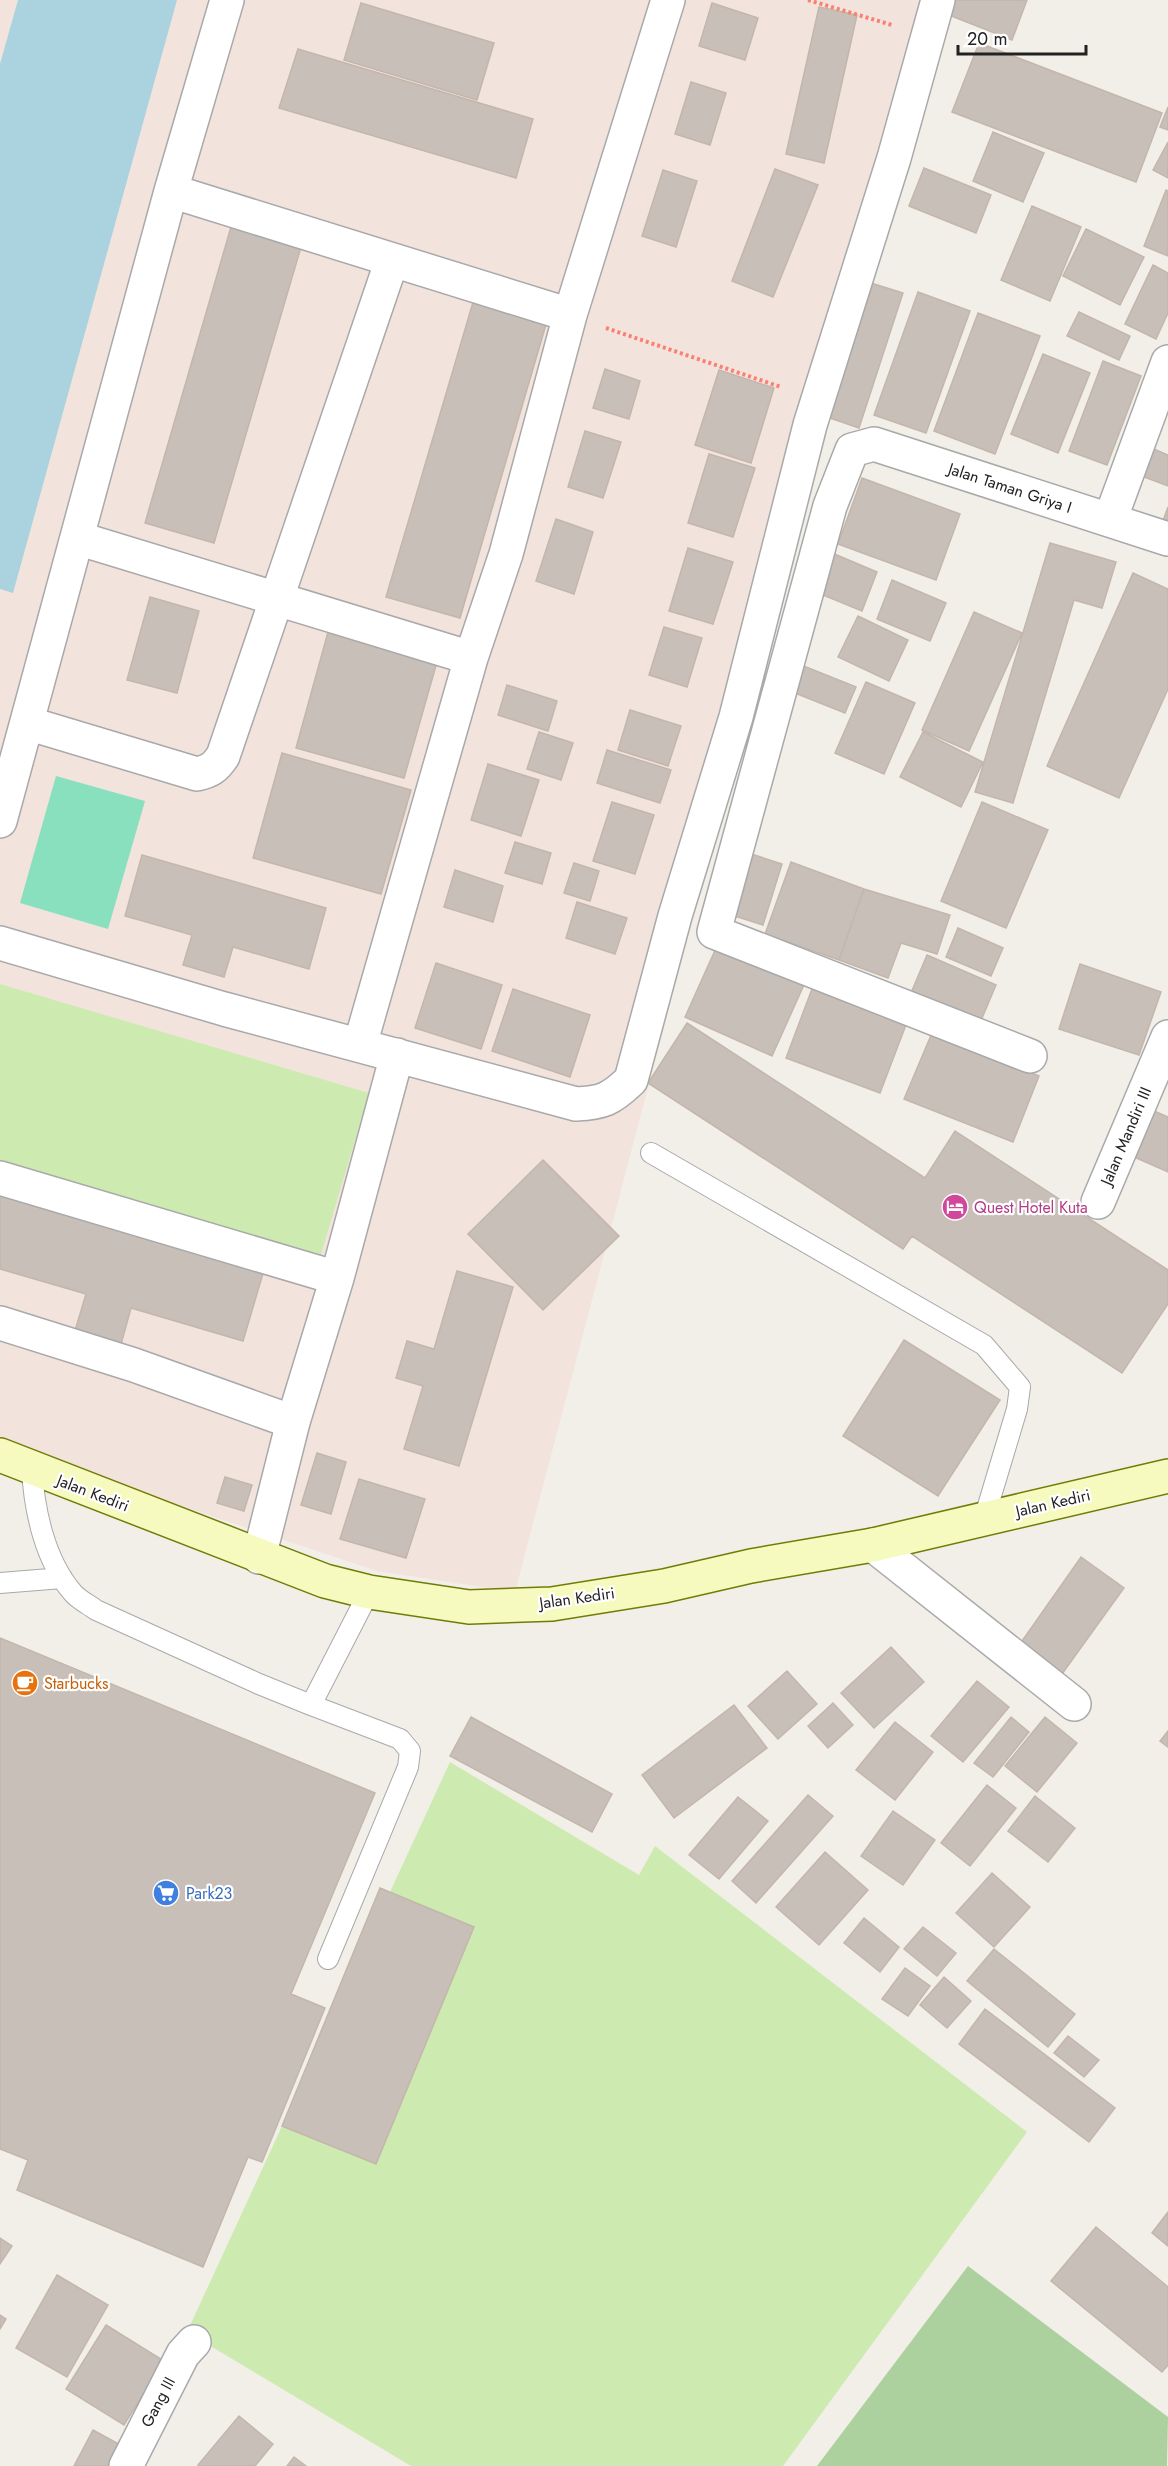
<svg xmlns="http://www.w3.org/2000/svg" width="1168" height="2466" font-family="Jost,sans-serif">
<rect width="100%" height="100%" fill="#f2efe9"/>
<path fill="#f3e3dd" d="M0,0H935L515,1592L377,1571L0,1446Z"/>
<path fill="#cdebb0" d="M0,984L369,1093L319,1261L0,1167Z
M450,1762L639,1875L655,1846L1027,2132L783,2466H411L187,2332Z"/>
<path fill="#add19e" d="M968,2266L1168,2417L1167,2466H817Z"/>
<path fill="#88e0be" d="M56,776L145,801L108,929L20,903Z"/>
<path fill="#aad3df" d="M18,0H177L13,593L0,589V64Z"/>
<path fill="#c7bfb8" stroke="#c4b6ab" stroke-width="1.5" d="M949,0H1027L1012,40L944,13Z
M361,3L494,43L477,100L344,60Z
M712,3L758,18L745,60L699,46Z
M819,7L857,15L824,163L786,154Z
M979,43L1162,113L1136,182L952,112Z
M298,49L533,119L516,178L279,108Z
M691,82L726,93L710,145L675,134Z
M1168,107V130L1160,127Z
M993,132L1044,153L1023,202L973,181Z
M1168,142V178L1153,170Z
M924,168L991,195L976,233L909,206Z
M775,169L818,185L773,297L732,281Z
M663,170L697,181L676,247L642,236Z
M1166,190L1168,191V256L1144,246Z
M1032,206L1081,227L1050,301L1001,280Z
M231,227L301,247L214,543L145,523Z
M1086,229L1144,257L1120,305L1063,276Z
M1153,265L1168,273V313L1156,339L1125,324Z
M871,283L903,293L859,428L827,417Z
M918,292L970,311L926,433L874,415Z
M474,299L547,321L460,618L386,597Z
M1079,312L1130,336L1119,360L1067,336Z
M978,313L1040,336L995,454L934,431Z
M1043,354L1090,373L1058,453L1011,434Z
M1103,361L1141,376L1107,465L1069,451Z
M605,369L640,381L629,419L593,408Z
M719,370L774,388L751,463L695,445Z
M585,431L621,442L603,498L568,487Z
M1149,447L1168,455V486L1139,475Z
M709,454L755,468L733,537L688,523Z
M862,478L960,514L936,580L838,544Z
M1168,507V528L1161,526Z
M556,519L593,532L574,594L536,581Z
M1050,543L1116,562L1102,608L1074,600L1013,803L975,792Z
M688,548L733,562L713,624L669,611Z
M832,553L877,572L862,611L816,592Z
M1133,573L1168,589V689L1119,798L1047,766Z
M892,580L946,603L930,641L877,619Z
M150,597L199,611L177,693L127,680Z
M974,612L1022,633L969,751L922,730Z
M858,616L908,640L889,681L838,657Z
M664,627L702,638L687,687L649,675Z
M328,632L437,662L404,778L296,748Z
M796,663L856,687L845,713L785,689Z
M866,682L915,703L884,774L835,753Z
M507,685L557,701L548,731L498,715Z
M630,710L681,726L668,766L618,750Z
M539,732L573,743L561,780L527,769Z
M923,732L983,762L961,807L900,777Z
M607,750L671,770L660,803L597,783Z
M282,753L411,790L381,894L253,858Z
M488,764L539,780L521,836L471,820Z
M612,802L654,815L635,874L593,861Z
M982,802L1048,830L1006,928L941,901Z
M515,842L551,853L542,884L505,873Z
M742,851L782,864L763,925L722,912Z
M142,855L326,908L309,969L233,947L224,977L183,965L192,935L125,916Z
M791,862L864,889L839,960L765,934Z
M574,863L599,871L590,901L564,893Z
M455,870L503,886L493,922L444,907Z
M864,889L950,915L937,954L901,943L888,978L839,960Z
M577,902L627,918L615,954L566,938Z
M958,928L1003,948L991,976L946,957Z
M721,937L808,976L772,1056L685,1017Z
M927,955L996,985L977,1030L908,1000Z
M436,963L502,985L481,1049L415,1028Z
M1080,964L1161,992L1139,1055L1059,1029Z
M815,981L909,1017L880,1093L786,1058Z
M513,989L590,1015L570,1077L492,1051Z
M687,1023L925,1178L955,1131L1168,1270V1304L1122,1373L912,1236L903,1249L648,1083Z
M932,1033L1039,1076L1013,1142L904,1099Z
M1152,1110L1168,1117V1172L1132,1156Z
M543,1160L619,1236L543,1310L468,1234Z
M0,1192L264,1270L243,1341L131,1308L120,1348L74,1334L86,1294L0,1269Z
M457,1271L513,1287L459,1466L404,1449L423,1386L396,1378L407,1341L434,1349Z
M904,1340L1000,1400L938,1496L843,1436Z
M317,1453L346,1462L331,1514L301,1505Z
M225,1477L252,1485L244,1511L217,1503Z
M359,1479L425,1499L406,1558L340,1539Z
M1081,1557L1124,1588L1057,1681L1015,1651Z
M0,1638L375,1793L291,1994L325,2008L262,2162L248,2157L203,2267L17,2190L28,2160L0,2149Z
M891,1647L924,1682L874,1728L841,1693Z
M787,1671L817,1704L778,1739L748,1706Z
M977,1681L1009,1707L963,1762L931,1736Z
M833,1703L853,1725L828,1748L808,1726Z
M734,1705L767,1748L674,1818L642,1775Z
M471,1717L612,1794L592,1832L450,1756Z
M1011,1717L1029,1732L993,1777L974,1763Z
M1045,1717L1077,1743L1037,1792L1005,1766Z
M895,1722L933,1752L895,1800L856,1770Z
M1168,1731V1747L1160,1741Z
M987,1785L1016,1808L970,1866L941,1843Z
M808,1795L833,1816L756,1903L732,1881Z
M1035,1796L1075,1828L1048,1862L1008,1831Z
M738,1797L768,1821L719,1879L689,1855Z
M893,1811L935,1840L903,1885L861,1856Z
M825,1852L868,1890L819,1945L776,1907Z
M992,1873L1030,1907L994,1947L956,1913Z
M380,1888L474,1927L376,2164L282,2126Z
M864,1918L899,1947L880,1972L844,1943Z
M923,1927L956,1953L937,1976L904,1949Z
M994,1949L1075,2014L1048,2047L967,1981Z
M905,1968L930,1986L908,2016L882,1999Z
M944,1977L971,2001L947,2028L920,2005Z
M985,2009L1115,2108L1089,2142L959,2044Z
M1068,2036L1099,2060L1084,2077L1054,2053Z
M1168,2212V2246L1152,2233Z
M1096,2227L1168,2287V2365L1162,2372L1051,2281Z
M0,2238L12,2246L0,2264Z
M57,2275L108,2305L67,2377L16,2348Z
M0,2315L6,2319L0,2329Z
M106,2325L164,2361L124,2425L66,2389Z
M239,2416L273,2444L255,2466H200L198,2465Z
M93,2430L126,2448L116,2466H74Z
M294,2457L306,2466H287Z"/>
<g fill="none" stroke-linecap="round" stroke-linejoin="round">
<defs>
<path id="service" d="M651,1153L984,1345L1020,1387L1017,1409L984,1519
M32,1469C34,1510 45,1561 73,1593C79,1600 88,1604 96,1610L259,1684L311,1705L369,1592
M0,1583L62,1578
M311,1705L400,1739L410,1751L408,1767L328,1959"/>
<path id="minor" d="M171,191L570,315
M1110,520L1168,362
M77,538L471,658
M27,723L197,774C210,771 215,768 223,756L392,260
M0,821L171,191L227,0
M0,943L224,1009L576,1104C603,1103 611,1099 631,1080L675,916L736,717L810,425L894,158L938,0
M360,1045L471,658L506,554L570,315L668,0
M1030,1056L714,932L830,506L852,450L874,444L1168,539
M0,1178L337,1278
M1098,1202L1168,1037
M0,1323L134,1365L293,1422
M873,1545L1074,1704
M259,1557L293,1422L337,1278L397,1055
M126,2466L183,2354L194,2342"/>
<path id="secondary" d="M0,1455L325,1581L369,1592L469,1607L552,1604L664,1586L751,1566L873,1545L1168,1476"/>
</defs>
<use href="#service" stroke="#a9a9a9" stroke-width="22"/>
<use href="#minor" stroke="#a9a9a9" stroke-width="36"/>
<use href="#secondary" stroke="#707d05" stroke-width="36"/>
<path stroke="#fa8072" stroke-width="4" stroke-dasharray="3 3" stroke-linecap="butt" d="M808,0L892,25
M606,328L781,387"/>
<use href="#service" stroke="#fff" stroke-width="20"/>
<use href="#minor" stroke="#fff" stroke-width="33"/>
<use href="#secondary" stroke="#f7fabf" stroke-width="33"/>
</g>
<defs>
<symbol id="hotel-disc" viewBox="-11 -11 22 22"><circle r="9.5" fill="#d1479c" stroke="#fff"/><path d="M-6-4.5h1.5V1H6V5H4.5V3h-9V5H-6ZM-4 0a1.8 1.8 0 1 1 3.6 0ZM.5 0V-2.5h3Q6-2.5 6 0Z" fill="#fff"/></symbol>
<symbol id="cafe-disc" viewBox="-11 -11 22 22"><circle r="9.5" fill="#e8710a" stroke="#fff"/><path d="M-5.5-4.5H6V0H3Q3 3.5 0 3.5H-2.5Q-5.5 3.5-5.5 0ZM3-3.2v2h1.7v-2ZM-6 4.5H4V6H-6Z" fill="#fff"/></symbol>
<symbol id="supermarket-disc" viewBox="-11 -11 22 22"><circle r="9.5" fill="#3f7fe0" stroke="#fff"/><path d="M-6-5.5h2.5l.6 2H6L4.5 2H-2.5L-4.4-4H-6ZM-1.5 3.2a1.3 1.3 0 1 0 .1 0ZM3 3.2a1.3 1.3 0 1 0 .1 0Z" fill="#fff"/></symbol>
</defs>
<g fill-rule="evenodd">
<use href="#hotel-disc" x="940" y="1192" width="30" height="30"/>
<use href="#cafe-disc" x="10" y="1668" width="30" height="30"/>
<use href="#supermarket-disc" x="151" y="1878" width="30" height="30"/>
</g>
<g text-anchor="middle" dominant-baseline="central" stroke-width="4.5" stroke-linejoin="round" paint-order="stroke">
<g font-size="16" fill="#222" stroke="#fff">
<text transform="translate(1010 488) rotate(18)">Jalan Taman Griya I</text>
<text transform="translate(1126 1136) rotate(-67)">Jalan Mandiri III</text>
<text transform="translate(93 1493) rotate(21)">Jalan Kediri</text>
<text transform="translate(1053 1503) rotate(-13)">Jalan Kediri</text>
<text transform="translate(577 1598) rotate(-8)">Jalan Kediri</text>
<text transform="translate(158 2402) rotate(-62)">Gang III</text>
</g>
<g font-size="16" fill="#b23c85" stroke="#fff" text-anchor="start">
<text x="974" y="1207">Quest Hotel Kuta</text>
</g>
<g font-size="16" fill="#c56008" stroke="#fff" text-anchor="start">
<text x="44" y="1683">Starbucks</text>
</g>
<g font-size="16" fill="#366cbe" stroke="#fff" text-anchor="start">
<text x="186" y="1893">Park23</text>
</g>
</g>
<path d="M958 45v9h128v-9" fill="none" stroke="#222222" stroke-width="3"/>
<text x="967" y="45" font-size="18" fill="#222222" stroke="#ffffff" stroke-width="4.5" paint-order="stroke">20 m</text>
</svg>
